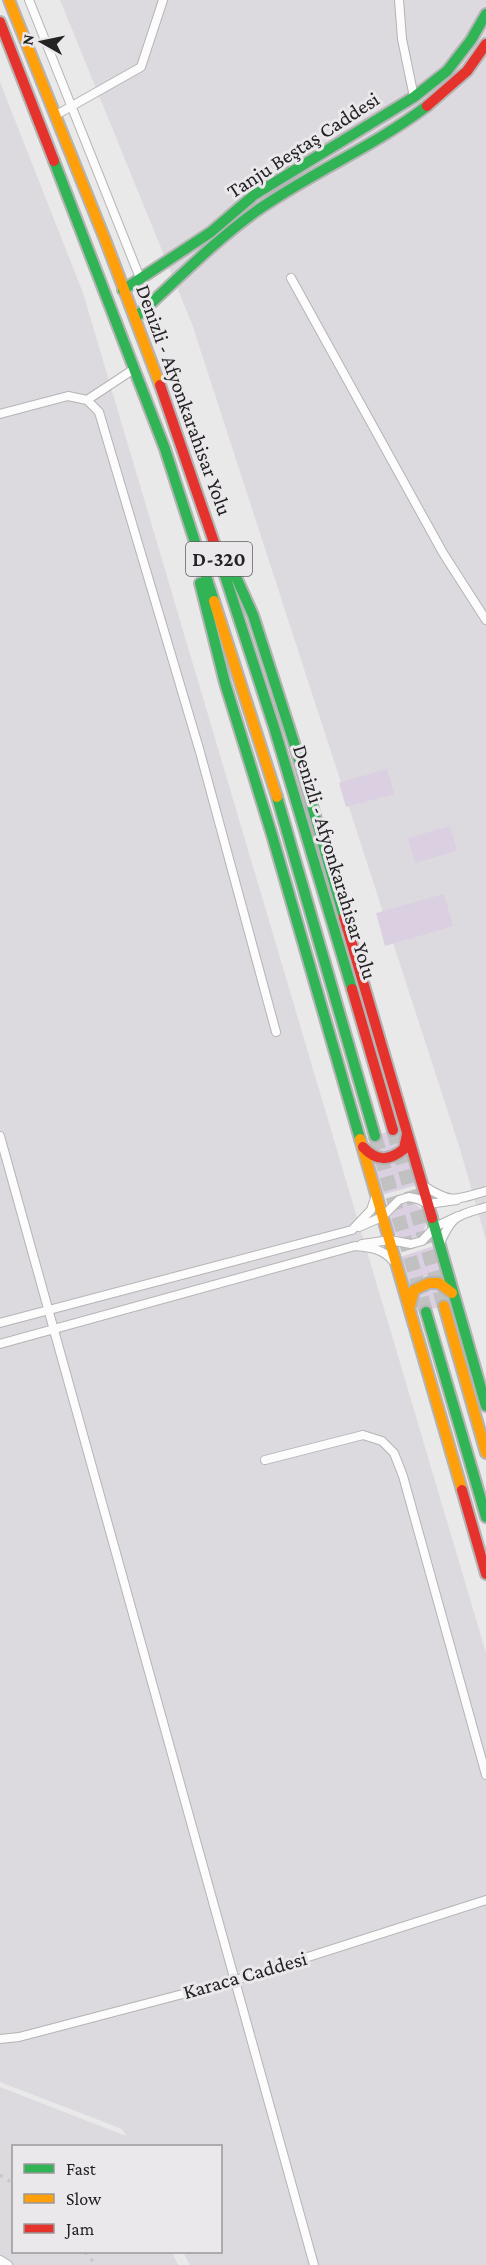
<svg xmlns="http://www.w3.org/2000/svg" width="486" height="2265" font-family="'Crimson Pro',serif">
<rect width="100%" height="100%" fill="#eae9ea"/>
<path fill="#dcd9df" d="M60,0H486V1240L460,1149L192,324Z
M0,82L83,293L486,1653V2265H190L183,2252H220V2146H14V2252H172L178,2265H0V2087L126,2136L122,2129L0,2082Z"/>
<path fill="#dbd0e1" d="M387,769L394,794L346,807L339,783Z
M450,826L457,851L415,863L408,838Z
M444,894L453,926L385,946L376,913Z
M400,1128L401,1137L398,1148L379,1154L372,1149L367,1138Z
M407,1152L417,1185L382,1195L372,1162Z
M390 1221a18 18 0 1 1 36 0a18 18 0 1 1-36 0Z
M434,1246L443,1277H434L409,1289L400,1257Z
M436,1287L448,1296L451,1304L416,1313L415,1299L418,1293Z"/>
<g fill="none" stroke-linecap="round" stroke-linejoin="round">
<path stroke="#c2c1c2" stroke-width="14" stroke-dasharray="14 7" stroke-linecap="butt" d="M393,1130L444,1306
M375,1136L426,1312"/>
<defs>
<path id="street" d="M29,0L140,278
M399,0L402,39L414,97
M56,115L141,67L163,0
M291,278L443,553L486,620
M87,400L134,369
M0,414L68,396L87,400L99,412L200,752L276,1032
M0,1136L314,2265
M424,1186C452,1204 455,1200 486,1191
M359,1227L382,1217L399,1200L409,1197L418,1199L428,1204L457,1200
M440,1243C453,1214 457,1216 486,1207
M362,1244L390,1240L411,1244L422,1241L435,1227L458,1216
M0,1323L352,1230L371,1210L375,1198
M0,1344L355,1246C370,1248 382,1248 392,1260
M265,1460L363,1435L382,1441L394,1453L403,1476L486,1775
M0,2039L19,2037L236,1980L486,1900
M0,2260L8,2265"/>
<path id="fast" d="M54,161L165,449L214,601
M123,290L211,232L254,195L414,97L447,71L471,40L486,14
M135,318C175,282 212,243 255,212C310,173 373,147 427,106
M218,554L274,727L352,989
M227,557L253,615L295,746L344,917
M200,583L225,683L272,835L360,1139
M277,797L375,1136
M432,1218L486,1406
M426,1312L486,1517"/>
<path id="slow" d="M9,0L106,242L160,385
M214,601L277,797
M360,1139L462,1490
M410,1306L414,1290L429,1283H439L452,1293
M444,1306L486,1453"/>
<path id="jam" d="M0,22L54,161
M427,106L467,71L486,44
M160,385L218,554
M344,917L432,1218
M352,989L393,1130
M363,1147C377,1162 389,1161 404,1149L407,1134
M462,1490L486,1574"/>
</defs>
<use href="#street" stroke="#b5b4b5" stroke-width="10"/>
<use href="#fast" stroke="#b5b4b5" stroke-width="14"/>
<use href="#slow" stroke="#b5b4b5" stroke-width="14"/>
<use href="#jam" stroke="#b5b4b5" stroke-width="14"/>
<use href="#street" stroke="#fcfcfc" stroke-width="8"/>
<use href="#fast" stroke="#30b455" stroke-width="10"/>
<use href="#slow" stroke="#ff9f0a" stroke-width="10"/>
<use href="#jam" stroke="#e5322d" stroke-width="10"/>
<path stroke="#c8c7c8" stroke-width="3" stroke-dasharray="3 6" stroke-linecap="butt" d="M0,2175L14,2184
M85,2252L96,2265"/>
</g>
<g text-anchor="middle" dominant-baseline="central" stroke-width="6" stroke-linejoin="round" paint-order="stroke">
<rect fill="#eae8eb" stroke="#5f5e60" stroke-width="1.5" x="186" y="542" width="66" height="34" rx="4.5"/>
<g font-size="20" font-weight="bold" fill="#242324">
<text x="219" y="559">D-320</text>
</g>
<g font-size="21" fill="#242324" stroke="#eae8eb">
<text transform="translate(303 145) rotate(-33)">Tanju Beştaş Caddesi</text>
<text transform="translate(184 400) rotate(70)">Denizli - Afyonkarahisar Yolu</text>
<text transform="translate(335 862) rotate(73)">Denizli - Afyonkarahisar Yolu</text>
<text transform="translate(245 1975) rotate(-16)">Karaca Caddesi</text>
</g>
</g>
<rect x="12" y="2145" width="210" height="108" fill="#eae8eb" stroke="#9b999b" stroke-width="1.5"/>
<rect x="24" y="2164" width="30" height="9" fill="#30b455" stroke="#9b999b" stroke-width="1.5"/>
<text x="66" y="2175" font-size="18" fill="#242324">Fast</text>
<rect x="24" y="2194" width="30" height="9" fill="#ff9f0a" stroke="#9b999b" stroke-width="1.5"/>
<text x="66" y="2205" font-size="18" fill="#242324">Slow</text>
<rect x="24" y="2224" width="30" height="9" fill="#e5322d" stroke="#9b999b" stroke-width="1.5"/>
<text x="66" y="2235" font-size="18" fill="#242324">Jam</text>
<g transform="translate(42 42) rotate(279)" stroke="#eae8eb" stroke-width="4.5" paint-order="stroke">
<path d="M0-4.5L10 22L0 15L-10 22Z" fill="#242324"/>
<text y="-9" font-size="16" font-weight="bold" text-anchor="middle" fill="#242324">N</text>
</g>
</svg>
